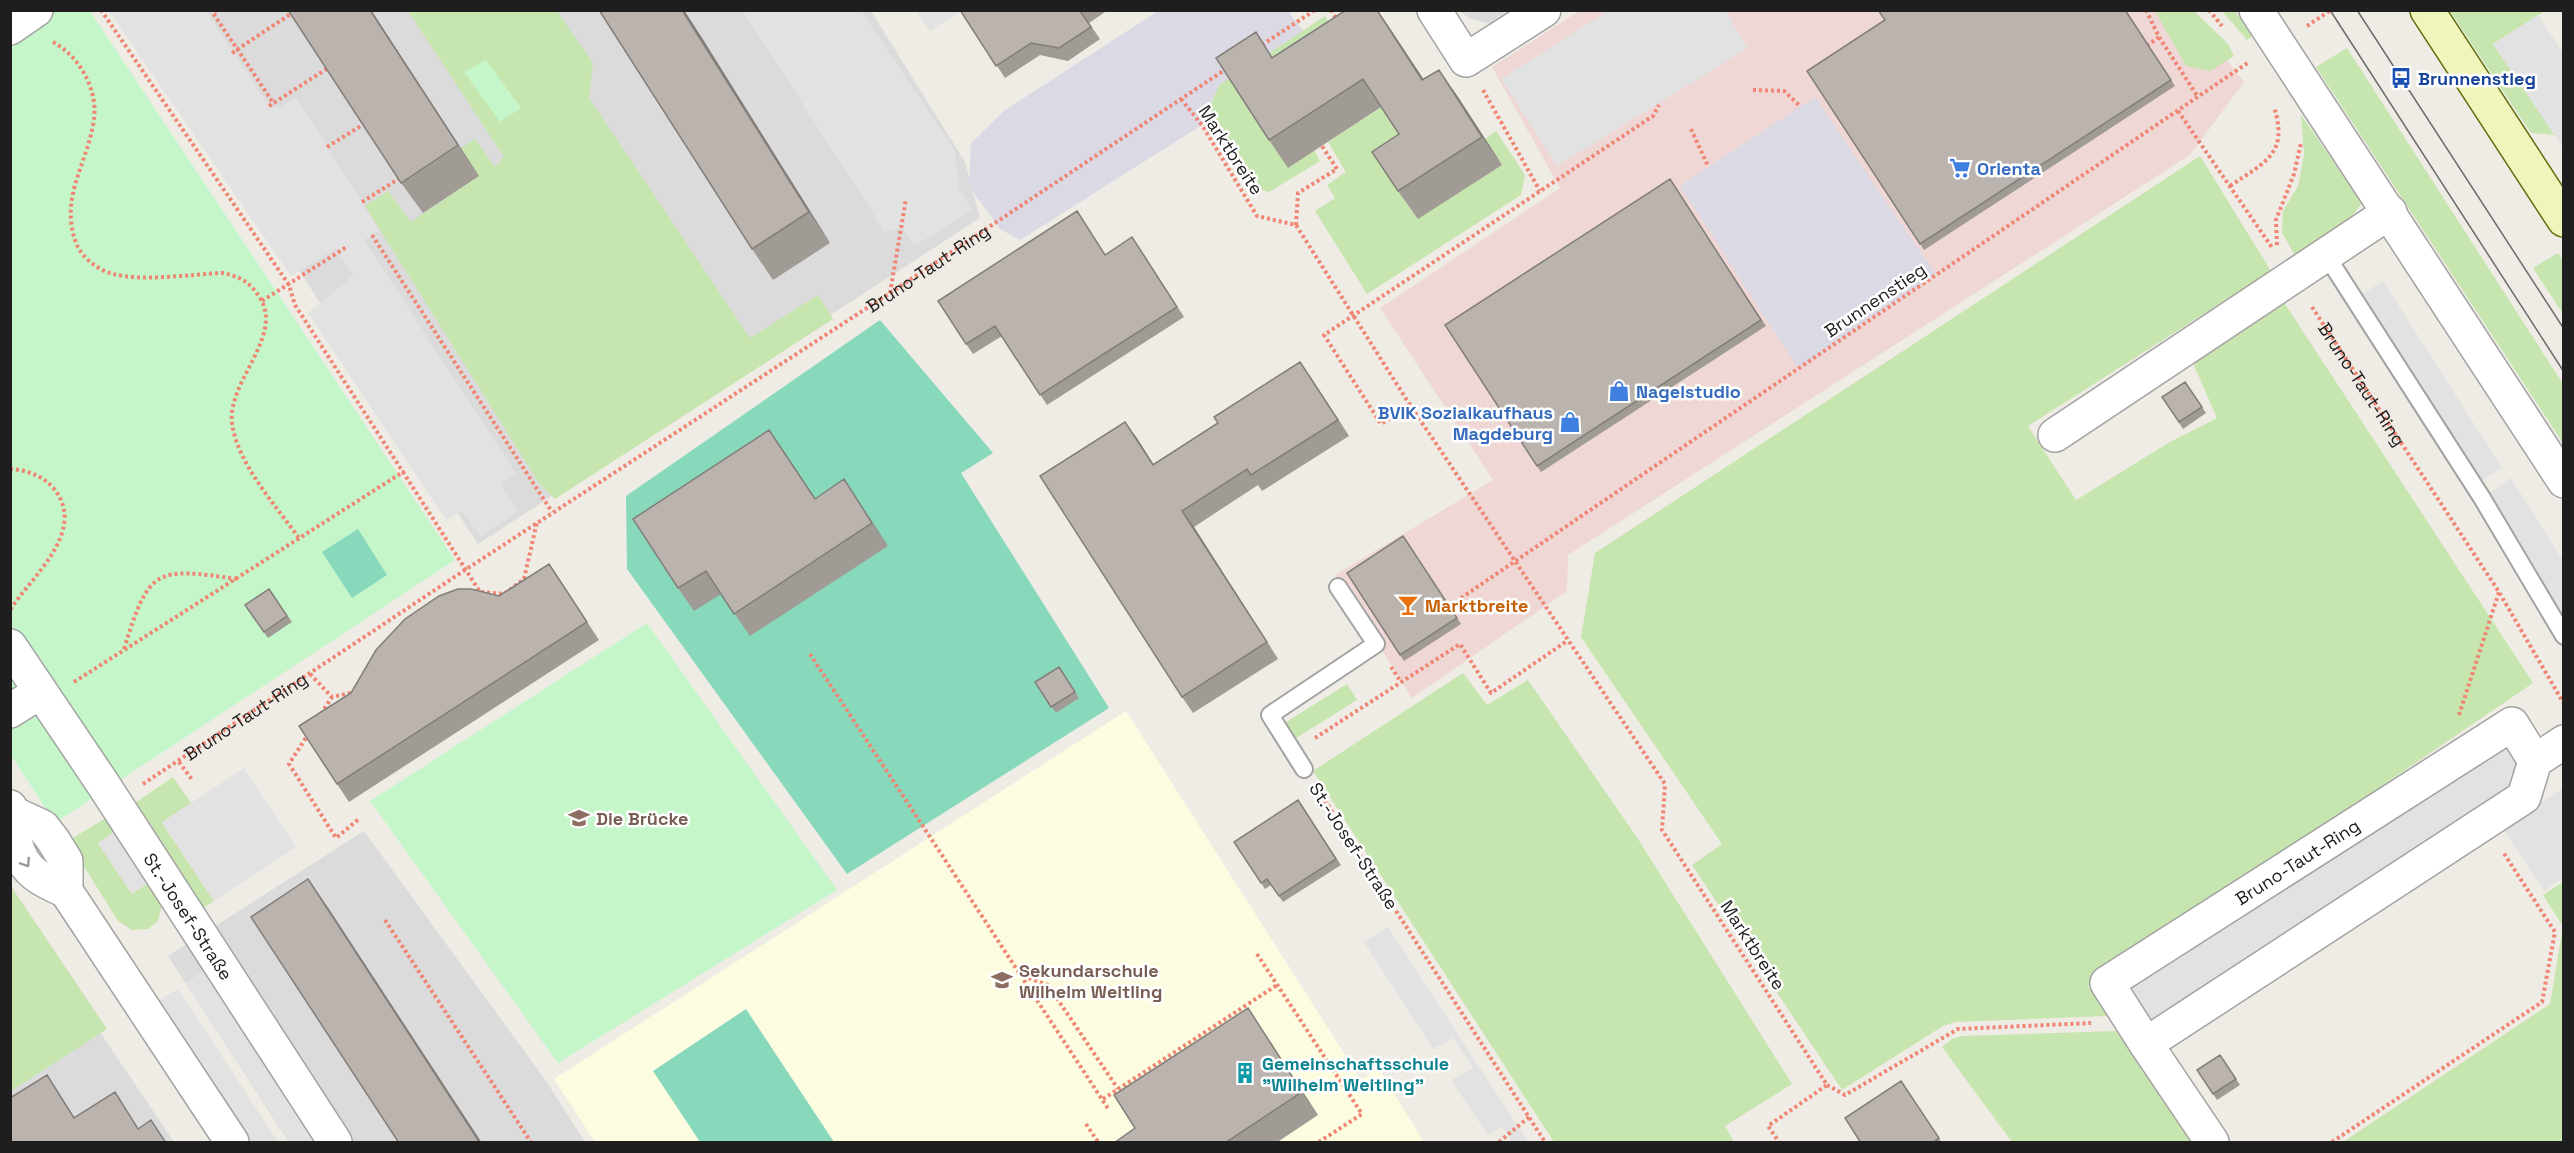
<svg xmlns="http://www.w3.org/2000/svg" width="2574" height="1153" font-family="'Space Grotesk',sans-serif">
<rect width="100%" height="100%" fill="#eeece5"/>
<path fill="#dcdbdb" d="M129,11H871L965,162L980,218L478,544Z
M1459,11H1512L1492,24L1471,19Z
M364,831L546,1081L585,1142H289L168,956Z
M11,900L174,1142H11Z"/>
<path fill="#eed7d5" d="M1579,11H2189L2244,82L2190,155L1568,555L1567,591L1412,698L1335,575L1493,480L1380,308L1560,188L1492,67Z"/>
<path fill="#fcfde0" d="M1126,711L1361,1080L1378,1068L1424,1142H595L554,1079Z"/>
<path fill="#c7e5ae" d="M408,11H557L593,63L589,98L750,338L818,295L833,319L555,499L539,483L365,206L388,191L411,222L479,176L461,148L475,139L495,167L504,157Z
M2155,11H2194L2228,44L2234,56L2210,71L2186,66Z
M2222,11H2235L2252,36L2247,40Z
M2450,11H2545L2493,44L2555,135L2531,133Z
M1325,16L1346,50L1314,150L1320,161L1269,192L1254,188L1208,110L1219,85Z
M2347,48L2563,384V443L2316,67Z
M1382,106L1502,165L1485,139L1496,131L1525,175L1521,195L1367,294L1315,211L1335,198L1327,185L1346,172L1328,142Z
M2301,115L2362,203L2348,221L2296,257L2282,233L2283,211L2298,186L2304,155Z
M2200,156L2271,271L2028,426L2076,500L2170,442L2217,418L2192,361L2283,301L2533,683L2088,986L2107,1016L1955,1022L1943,1026L1842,1090L1692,865L1722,844L1581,637L1595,553Z
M2558,253L2563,261V314L2533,268Z
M1463,673L1487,705L1528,680L1638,839L1792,1084L1725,1126L1734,1142H1554L1313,771Z
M1347,684L1357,700L1293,740L1283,724Z
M173,777L191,803L162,823L214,901L195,913L128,808Z
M106,818L115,831L98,843L132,894L148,883L162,905L158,921L148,929L132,930L118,921L68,841Z
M2563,882V1142H2343L2550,1004L2563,926L2543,895Z
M11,886L107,1029L11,1091L10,886Z
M2116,1031L2198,1142H2012L1942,1047L1952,1039L1962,1036Z"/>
<path fill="#c5f6ca" d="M10,11H90L455,560L55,823L11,755Z
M486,60L521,108L500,122L464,72Z
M647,623L837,890L558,1063L370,801Z"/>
<path fill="#88d8bc" d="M880,320L993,453L961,473L1109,708L847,874L627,569L626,496Z
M358,529L387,575L352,598L322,552Z
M746,1009L834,1142H700L653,1071Z"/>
<path fill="#e2e2e2" d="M109,11H206L269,106L280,107L296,97L379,230L364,240L516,474L501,484L519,511L480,536L463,511L446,520L308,313L354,275L335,249L291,276Z
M743,11H861L955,151L959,190L973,210L914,246L903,228L885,232Z
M916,11H961L930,31Z
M1608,11H1725L1748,48L1557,166L1501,79Z
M2538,15L2563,53V148L2493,44Z
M2383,281L2502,468L2474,485L2354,299Z
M2511,478L2563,561V636L2482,498Z
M2512,724L2524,797L2146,1044L2107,983Z
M244,768L296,847L214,901L162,822Z
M2563,788V878L2544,891L2503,828Z
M128,823L148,883L132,894L98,843Z
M1388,927L1528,1142H1512L1502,1127L1488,1135L1451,1080L1473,1068L1453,1038L1433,1049L1364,942Z
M217,961L335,1142H290L186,983Z
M178,989L278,1142H248L156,1002Z"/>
<path fill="#dad9e4" d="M1158,11H1288L1303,31L1219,85L1202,125L1020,240L1000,229L969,186L971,143L1005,110Z
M1815,97L1936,275L1798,368L1680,186Z"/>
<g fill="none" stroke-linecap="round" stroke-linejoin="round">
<defs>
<path id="lane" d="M2326,255L2482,498L2564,636
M1304,769L1270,715L1376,644L1338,587"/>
<g id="street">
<path d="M1434,10L1466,60L1544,10"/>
<path d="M2256,10L2564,481"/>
<path d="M10,28L36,10"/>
<path d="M2055,435L2390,212"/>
<path id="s3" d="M10,646L103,784L335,1142"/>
<path d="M10,711L40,692"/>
<path d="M10,807C18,819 13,831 16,844C23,872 43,881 66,891"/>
<path d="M15,814L43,827L53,840L66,861V891L232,1142"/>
<path id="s4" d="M2146,1044L2107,983L2512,724L2535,761"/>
<path d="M2212,1142L2146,1044L2524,797L2535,761L2564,742"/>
</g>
<path id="secondary" d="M2427,10L2564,220"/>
</defs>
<use href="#lane" stroke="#a2a2a2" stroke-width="20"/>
<use href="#street" stroke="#a2a2a2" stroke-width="36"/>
<use href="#secondary" stroke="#606e0c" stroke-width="36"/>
<g stroke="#f08574" stroke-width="4" stroke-dasharray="3 3" stroke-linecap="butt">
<path d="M101,10L289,285L295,305L403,472"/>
<path d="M217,10L213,13L274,104"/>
<path d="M1331,10L1337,20"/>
<path d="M2146,10L2159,37L2148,45"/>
<path d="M2209,10L2222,26"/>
<path d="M2307,26L2331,10"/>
<path d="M2159,37L2198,97"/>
<path d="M53,42C79,56 98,89 94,119C88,164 59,196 76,243C82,258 98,270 113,274C144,282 191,274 223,273C241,277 250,282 260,298C284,336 227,382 232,423C237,463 276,506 299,538"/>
<path d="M1262,45L1315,10"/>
<path d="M232,53L292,13"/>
<path d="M1483,90L1540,191"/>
<path d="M1753,90L1784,91L1800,106"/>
<path d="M1181,99L1202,125L1257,216L1296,225L1410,405L1665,784L1662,830L1827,1085L1768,1126L1779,1142"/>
<path d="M269,106L328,68"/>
<path d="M2178,111L2273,249"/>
<path d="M1691,129L1708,166"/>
<path d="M327,147L364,124"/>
<path d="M2230,186C2265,162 2289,154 2274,107"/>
<path d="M362,202L400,178"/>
<path d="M1296,225L1298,193L1337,169L1322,146"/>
<path d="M372,235L552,512"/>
<path d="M2277,245L2276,220L2294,174L2301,143"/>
<path d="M890,293L906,199"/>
<path d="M262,301L348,246"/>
<path id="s1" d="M2312,307L2499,592L2564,704"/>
<path d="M1410,405L1381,424L1324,335L1653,116L1659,105"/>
<path d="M10,469C27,470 44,476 55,490C87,532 31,577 10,610"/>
<path d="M1461,598L2249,62"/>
<path d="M124,649C149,568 155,567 237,579"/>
<path d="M810,654L1109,1110"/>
<path d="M1391,667L1401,682"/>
<path d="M310,674L332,697L355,692"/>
<path d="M74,682L403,472L480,592L504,594L524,579L537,522"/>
<path d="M321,714L332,697"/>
<path d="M2459,715L2499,592"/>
<path d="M309,733L289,764L336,838L360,818"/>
<path d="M1315,738L1460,644L1491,693L1567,641"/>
<path d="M179,762L193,781"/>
<path id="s2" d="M143,784L465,570L890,293L1226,69"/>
<path d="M1318,790L1545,1142"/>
<path d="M385,920L531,1142"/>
<path d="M1257,954L1362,1114L1319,1142"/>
<path d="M1023,976L1048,985L1118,1089"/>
<path d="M1827,1085L1845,1095L1958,1029L2091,1023"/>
<path d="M1103,1099L1277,985"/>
<path d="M1086,1124L1098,1142"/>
<path d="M1499,1142L1529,1117"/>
<path d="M2332,1142L2542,1002L2555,932L2503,852"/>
</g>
<use href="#lane" stroke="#fff" stroke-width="16"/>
<use href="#street" stroke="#fff" stroke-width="33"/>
<use href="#secondary" stroke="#f0f5bc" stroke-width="33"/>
<path stroke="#6c6c6c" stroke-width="1.5" d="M2330,10L2564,372
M2357,10L2564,329"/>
</g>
<path fill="#a19b96" d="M371,10L479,176L423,213L401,183Z
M599,10H684L830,243L773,280L752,249Z
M960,10H1108L1089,23L1100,39L1068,61L1040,55L1005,78Z
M2126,10L2175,86L1924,250L1807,71Z
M1387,24L1423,79L1439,70L1458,97L1502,165L1418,219L1398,191L1399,134L1381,107L1288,168L1269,140L1274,57Z
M1670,179L1766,326L1541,472L1445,325Z
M1139,247L1184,317L1047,405L1002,336L973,354L966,344L1106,255Z
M1311,378L1349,436L1262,491L1258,485L1194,527L1278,659L1193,713L1182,697L1125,422L1153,464L1218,423Z
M2185,382L2206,413L2183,429L2162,397Z
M785,453L815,499L859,502L888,546L750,636L721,594L694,611L678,588Z
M1403,536L1461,624L1404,661L1347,573Z
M561,582L599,640L349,802L337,784L351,693L499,596Z
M269,589L292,622L268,638L245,605Z
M1059,667L1079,698L1056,713L1035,682Z
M1298,800L1341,865L1283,902L1271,885L1265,889L1234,842Z
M1248,1008L1263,1031L1318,1115L1276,1143H1114L1135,1128Z
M2220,1055L2240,1085L2217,1100L2213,1094Z
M1901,1081L1942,1143H1861Z"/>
<path fill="#837e7a" d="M370,10H371L479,176L458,145Z
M682,10H684L704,41L830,243L809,212Z
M1377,10L1387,24L1442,107L1422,80Z
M1439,70L1458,97L1502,165L1482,137Z
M1300,362L1311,378L1349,436L1338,420Z
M1125,422L1137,438L1164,481L1153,465Z
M769,430L785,453L831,522L815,499Z
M844,479L859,502L888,546L872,523Z
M1182,511L1194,527L1278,659L1267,642Z
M308,879L329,909L482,1143H480Z
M1248,1008L1263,1031L1318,1115L1302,1092Z"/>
<path fill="#bbb4ae" stroke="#837e7a" stroke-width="1.5" d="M288,10H370L458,145L401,183Z
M599,10H682L809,212L752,249Z
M960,10H1081L1080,11L1091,27L1059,48L1031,43L996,66Z
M1346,10H1377L1422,80L1439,70L1482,137L1398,191L1372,152L1399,134L1363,79L1269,140L1216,58L1256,32L1272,58Z
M1878,10H2125L2171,80L1920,244L1807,71L1885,20Z
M1670,179L1761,320L1537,466L1445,325Z
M1077,211L1105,255L1132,237L1177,307L1040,395L995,326L966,344L938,301Z
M1300,362L1338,420L1251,475L1247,469L1182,511L1267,642L1182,697L1040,476L1125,422L1153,465L1218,423L1214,417Z
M2185,382L2202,407L2179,422L2162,397Z
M769,430L815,499L844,479L872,523L734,614L706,571L678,588L633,519Z
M1403,536L1457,618L1400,655L1347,573Z
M549,564L587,622L337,784L299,726L351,693L376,650L405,619L439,596L458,589H471L499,596Z
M269,589L287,616L264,632L245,605Z
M1059,667L1075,692L1051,707L1035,682Z
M1298,800L1336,859L1279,896L1267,879L1261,883L1234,842Z
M308,879L480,1143H399L251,917Z
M1248,1008L1302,1092L1225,1143H1114L1135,1128L1114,1095Z
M2220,1055L2236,1079L2213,1094L2197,1070Z
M47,1075L74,1118L115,1092L138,1129L151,1120L166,1143H10V1098Z
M1901,1081L1939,1138L1932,1143H1861L1845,1118Z"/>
<defs><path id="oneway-chevron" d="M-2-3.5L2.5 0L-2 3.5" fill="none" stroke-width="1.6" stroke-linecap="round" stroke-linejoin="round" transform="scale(1.5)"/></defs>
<use stroke="#9a9a9a" href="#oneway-chevron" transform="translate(26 863) rotate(57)"/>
<defs>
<symbol id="bus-bare" viewBox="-9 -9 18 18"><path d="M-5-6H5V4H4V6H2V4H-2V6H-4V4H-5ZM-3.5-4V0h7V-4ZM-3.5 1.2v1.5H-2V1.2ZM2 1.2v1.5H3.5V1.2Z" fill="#1a4fb4" stroke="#fff" stroke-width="2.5" paint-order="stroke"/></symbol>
<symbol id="supermarket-bare" viewBox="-9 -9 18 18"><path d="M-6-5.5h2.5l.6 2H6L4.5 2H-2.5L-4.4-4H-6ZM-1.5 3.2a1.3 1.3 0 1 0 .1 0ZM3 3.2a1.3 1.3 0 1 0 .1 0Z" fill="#3f7fe0" stroke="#fff" stroke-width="2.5" paint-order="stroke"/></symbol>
<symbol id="shop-bare" viewBox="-9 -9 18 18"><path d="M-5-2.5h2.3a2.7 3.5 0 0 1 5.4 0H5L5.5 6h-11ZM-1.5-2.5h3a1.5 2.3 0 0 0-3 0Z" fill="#3f7fe0" stroke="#fff" stroke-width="2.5" paint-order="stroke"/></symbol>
<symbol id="bar-bare" viewBox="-9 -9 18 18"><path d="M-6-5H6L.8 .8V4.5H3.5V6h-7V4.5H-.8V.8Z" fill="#e8710a" stroke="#fff" stroke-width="2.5" paint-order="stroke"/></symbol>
<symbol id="school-bare" viewBox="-9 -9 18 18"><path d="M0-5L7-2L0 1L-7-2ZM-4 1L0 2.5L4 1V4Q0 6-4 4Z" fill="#8d6e63" stroke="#fff" stroke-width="2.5" paint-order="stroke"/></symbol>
<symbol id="building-bare" viewBox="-9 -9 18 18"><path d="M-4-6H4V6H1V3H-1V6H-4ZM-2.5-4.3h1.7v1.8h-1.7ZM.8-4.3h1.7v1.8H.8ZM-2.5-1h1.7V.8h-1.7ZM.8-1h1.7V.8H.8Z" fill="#0f9aa8" stroke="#fff" stroke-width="2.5" paint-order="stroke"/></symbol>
</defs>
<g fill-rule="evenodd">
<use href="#bus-bare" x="2386" y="63" width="30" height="30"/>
<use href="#supermarket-bare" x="1945" y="153" width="30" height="30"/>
<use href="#shop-bare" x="1604" y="376" width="30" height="30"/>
<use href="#shop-bare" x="1555" y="407" width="30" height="30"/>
<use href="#bar-bare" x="1393" y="590" width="30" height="30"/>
<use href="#school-bare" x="564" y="803" width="30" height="30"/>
<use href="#school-bare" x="987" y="965" width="30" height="30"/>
<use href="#building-bare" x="1230" y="1058" width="30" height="30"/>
</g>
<g text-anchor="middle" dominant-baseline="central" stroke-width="5" stroke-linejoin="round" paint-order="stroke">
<g font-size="18" font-weight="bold" fill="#164399" stroke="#fff" text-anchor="start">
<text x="2418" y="78">Brunnenstieg</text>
</g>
<g font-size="18" fill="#1e1e1e" stroke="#fff">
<text transform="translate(1231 150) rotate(57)">Marktbreite</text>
<text stroke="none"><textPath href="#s2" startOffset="939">Bruno-Taut-Ring</textPath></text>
<text transform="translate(1875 300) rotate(-34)">Brunnenstieg</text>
<text stroke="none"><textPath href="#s1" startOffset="92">Bruno-Taut-Ring</textPath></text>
<text stroke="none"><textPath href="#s2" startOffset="123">Bruno-Taut-Ring</textPath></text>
<text transform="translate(1354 846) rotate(57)">St.-Josef-Straße</text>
<text stroke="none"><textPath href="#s4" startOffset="298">Bruno-Taut-Ring</textPath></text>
<text stroke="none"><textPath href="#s3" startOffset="324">St.-Josef-Straße</textPath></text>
<text transform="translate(1753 945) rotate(57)">Marktbreite</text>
</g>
<g font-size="18" font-weight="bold" fill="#366cbe" stroke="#fff" text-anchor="start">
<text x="1977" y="168">Orienta</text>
<text x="1636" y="391">Nagelstudio</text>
<text x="1553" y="412" text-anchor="end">BVIK Sozialkaufhaus<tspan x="1553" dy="21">Magdeburg</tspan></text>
</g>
<g font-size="18" font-weight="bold" fill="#c56008" stroke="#fff" text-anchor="start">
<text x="1425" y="605">Marktbreite</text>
</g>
<g font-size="18" font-weight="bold" fill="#785e54" stroke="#fff" text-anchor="start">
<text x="596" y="818">Die Brücke</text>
<text x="1019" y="970">Sekundarschule<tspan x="1019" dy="21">Wilhelm Weitling</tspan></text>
</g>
<g font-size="18" font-weight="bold" fill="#0d838f" stroke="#fff" text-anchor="start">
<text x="1262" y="1063">Gemeinschaftsschule<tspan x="1262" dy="21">"Wilhelm Weitling"</tspan></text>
</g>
</g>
<rect width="2574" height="1153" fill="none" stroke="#1e1e1e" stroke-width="24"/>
</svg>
